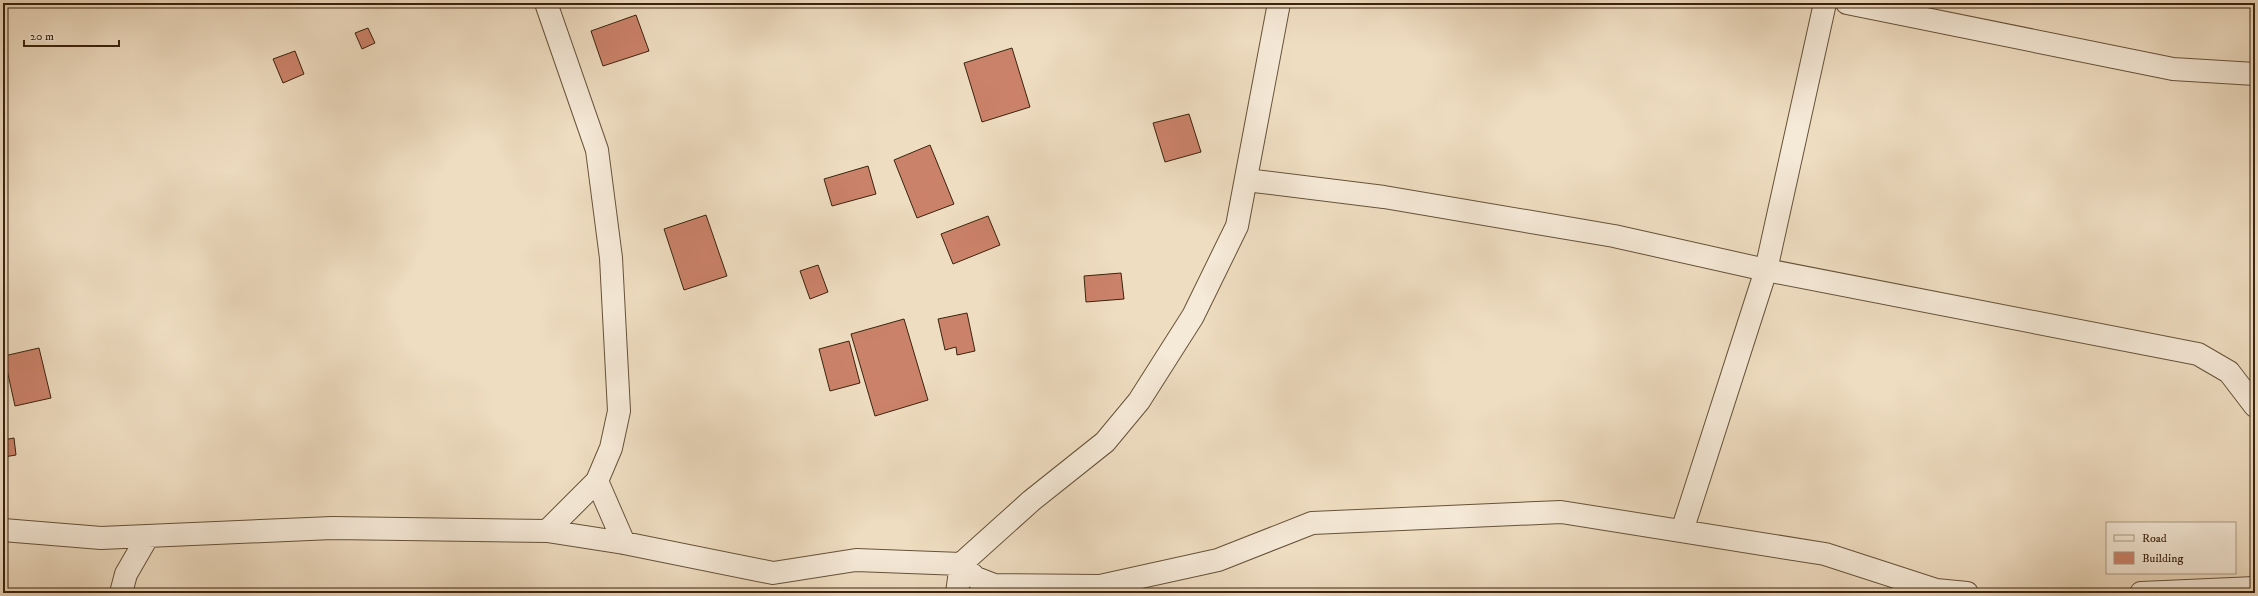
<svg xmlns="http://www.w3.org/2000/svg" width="2258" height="596" font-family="'IM FELL DW Pica',serif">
<rect width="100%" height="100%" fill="#efddc1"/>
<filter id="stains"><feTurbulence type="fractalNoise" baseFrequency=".005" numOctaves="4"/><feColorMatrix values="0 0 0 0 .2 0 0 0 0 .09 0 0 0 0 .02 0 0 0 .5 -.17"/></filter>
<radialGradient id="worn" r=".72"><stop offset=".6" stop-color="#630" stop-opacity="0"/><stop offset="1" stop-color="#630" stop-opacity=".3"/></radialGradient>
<path fill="#cb826a" stroke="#3a230d" d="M636,15L649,51L603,66L591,31Z
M368,28L375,43L362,49L355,33Z
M1012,48L1030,107L982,122L964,63Z
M295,51L304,74L283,83L273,59Z
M1189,114L1201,152L1165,162L1153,123Z
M930,145L954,204L917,218L894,160Z
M868,166L876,194L832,206L824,179Z
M706,215L727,276L684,290L664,229Z
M988,216L1000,245L953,264L941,234Z
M818,265L828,292L810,299L800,271Z
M1121,273L1124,299L1086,302L1084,276Z
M967,313L975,351L957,355L956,347L945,350L938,319Z
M904,319L928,400L875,416L851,334Z
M849,341L860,383L830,391L819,349Z
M39,348L51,398L15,406L4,356Z
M14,438L16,455L4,457L3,440Z"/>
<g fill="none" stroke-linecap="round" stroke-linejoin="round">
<defs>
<path id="street" d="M546,3L597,150L611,258L619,411L611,448L597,481L624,543
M1847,3L2173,69L2255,74
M1246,180L1384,197L1614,236L1766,270L2198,354L2229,372L2255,406
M3,530L101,538L332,528L547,531L624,543L773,573L856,560L961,564L976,578L994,585L1100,586L1218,560L1312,523L1561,512L1825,554L1936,590L1967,593
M547,531L597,481
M1682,531L1766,270L1825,3
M121,593L126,574L148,536
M957,593L961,564L1031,501L1105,442L1139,401L1193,316L1237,226L1279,3
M2141,593L2255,588"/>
</defs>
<use href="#street" stroke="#67523a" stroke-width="24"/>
<use href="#street" stroke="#f5e9d7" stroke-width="22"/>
</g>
<rect width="2258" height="596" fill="none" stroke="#efddc1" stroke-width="16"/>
<rect x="4" y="4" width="2250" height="588" fill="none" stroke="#3a230d" stroke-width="2"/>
<rect x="8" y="8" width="2242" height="580" fill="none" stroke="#3a230d"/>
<rect x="2106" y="522" width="130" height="52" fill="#f5e9d7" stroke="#aa9a86"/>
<rect x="2114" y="535" width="20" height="6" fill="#f5e9d7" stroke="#aa9a86"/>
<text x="2142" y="542" font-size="12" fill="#3a230d">Road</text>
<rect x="2114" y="552" width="20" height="12" fill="#cb826a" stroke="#aa9a86"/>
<text x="2142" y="562" font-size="12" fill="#3a230d">Building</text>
<path d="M24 40v6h95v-6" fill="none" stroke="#3a230d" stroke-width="2"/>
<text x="30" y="40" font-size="12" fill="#3a230d" stroke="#f5e9d7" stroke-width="3" paint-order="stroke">20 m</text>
<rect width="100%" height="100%" filter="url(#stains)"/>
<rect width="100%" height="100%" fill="url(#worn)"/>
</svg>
